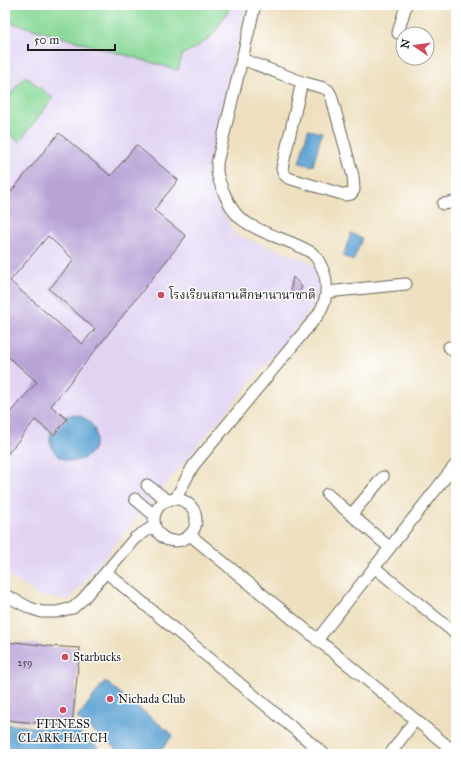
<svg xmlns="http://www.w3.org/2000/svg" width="461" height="759" font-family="'IM FELL Great Primer','Noto Serif Thai',serif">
<rect width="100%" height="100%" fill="#fff"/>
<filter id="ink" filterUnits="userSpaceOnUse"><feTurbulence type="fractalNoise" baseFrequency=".025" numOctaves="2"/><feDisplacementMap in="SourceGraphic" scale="8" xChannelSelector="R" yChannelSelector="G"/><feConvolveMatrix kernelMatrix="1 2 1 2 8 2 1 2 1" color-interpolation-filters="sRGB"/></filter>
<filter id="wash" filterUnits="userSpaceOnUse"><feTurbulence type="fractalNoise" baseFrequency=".012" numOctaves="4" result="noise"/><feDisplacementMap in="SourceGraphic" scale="16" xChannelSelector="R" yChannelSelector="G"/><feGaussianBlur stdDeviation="0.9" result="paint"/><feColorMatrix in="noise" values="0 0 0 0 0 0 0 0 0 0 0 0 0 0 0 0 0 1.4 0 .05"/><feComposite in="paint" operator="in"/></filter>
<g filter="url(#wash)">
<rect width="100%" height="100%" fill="#eee0bf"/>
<path fill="#e1d4f3" d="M5,5H246L207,173L234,234L306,260L317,269L319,286L316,304L69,600L38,596L5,573Z"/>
<path fill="#89d998" stroke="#527a5a" d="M5,5H229L228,11L212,36L194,49L182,54L178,70L5,21Z
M25,76L53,98L19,142L5,130V101Z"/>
<path fill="#5da3d3" stroke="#3c6078" d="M308,130L322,133L313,166L299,163Z
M351,233L362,239L353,261L343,256Z
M50 438a23 23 0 1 1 46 0a23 23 0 1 1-46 0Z
M105,681L173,735L158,754H123L77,718Z
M5,724L61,730L73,728L107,754H5Z"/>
<g id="blocks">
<path fill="#b8a3d7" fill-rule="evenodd" d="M59,133L111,176L136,145L178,180L154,210L186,236L51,406L67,419L54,435L35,420L5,457V418L37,382L5,354V199ZM48,236L74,260L49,289L95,329L82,344L10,281Z
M293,277L302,287L295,299L291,289Z
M5,642L15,643V642L48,646L80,648L72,726L5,720Z"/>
</g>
</g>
<g filter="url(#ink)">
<use href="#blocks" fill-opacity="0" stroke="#666155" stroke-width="1"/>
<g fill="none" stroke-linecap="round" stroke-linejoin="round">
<defs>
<path id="minor" d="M398,33L406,5
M242,59L302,82L324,88L328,90L331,95L353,176L354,190L351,194L345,195L288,178L284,174L282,168L302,82
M443,204L456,202
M327,292L406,284
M449,347L456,353
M147,485L167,500
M327,494L389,547
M176,498L193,466L318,315C325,303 327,296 326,283C326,274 319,259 312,253C306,249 299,246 292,243C275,236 255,230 240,218C231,211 219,184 217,172C217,169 217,166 217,163L255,5
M154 520a21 21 0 1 1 42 0a21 21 0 1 1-42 0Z
M135,499L154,515
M351,515L383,477
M190,535L456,753
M374,567L456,634
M106,572L324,754
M5,595L30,608L42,612H56L73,608L83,599L135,538L154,526
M317,640L456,464
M390,754L415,720"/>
</defs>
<use href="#minor" stroke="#666155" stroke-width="13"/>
<use href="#minor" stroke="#fff" stroke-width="11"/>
</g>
</g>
<g fill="#d1495b" stroke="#fff" stroke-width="1.5">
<circle cx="161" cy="295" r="4"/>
<circle cx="65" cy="657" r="4"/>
<circle cx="110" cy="699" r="4"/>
<circle cx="63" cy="710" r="4"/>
</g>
<g text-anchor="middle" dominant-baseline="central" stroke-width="3" stroke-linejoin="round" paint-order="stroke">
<g font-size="10" fill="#433e4b">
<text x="25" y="663">259</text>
</g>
<g font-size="12" fill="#1c1c1c" stroke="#fff" text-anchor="start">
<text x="169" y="295">โรงเรียนสถานศึกษานานาชาติ</text>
<text x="73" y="657">Starbucks</text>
<text x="118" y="699">Nichada Club</text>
<text x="63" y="724" text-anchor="middle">FITNESS<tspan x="63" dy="14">CLARK HATCH</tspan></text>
</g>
</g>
<rect width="461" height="759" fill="none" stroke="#fff" stroke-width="20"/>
<g transform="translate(415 46) rotate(283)"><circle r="19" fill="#ffffff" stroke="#a4a4a4"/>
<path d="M0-3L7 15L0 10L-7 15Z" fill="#d1495b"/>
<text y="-6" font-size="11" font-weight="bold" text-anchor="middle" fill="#1c1c1c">N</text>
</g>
<path d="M28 44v6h87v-6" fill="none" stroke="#1c1c1c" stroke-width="2"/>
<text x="34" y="44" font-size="12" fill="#1c1c1c" stroke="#ffffff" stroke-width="3" paint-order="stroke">50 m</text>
</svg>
